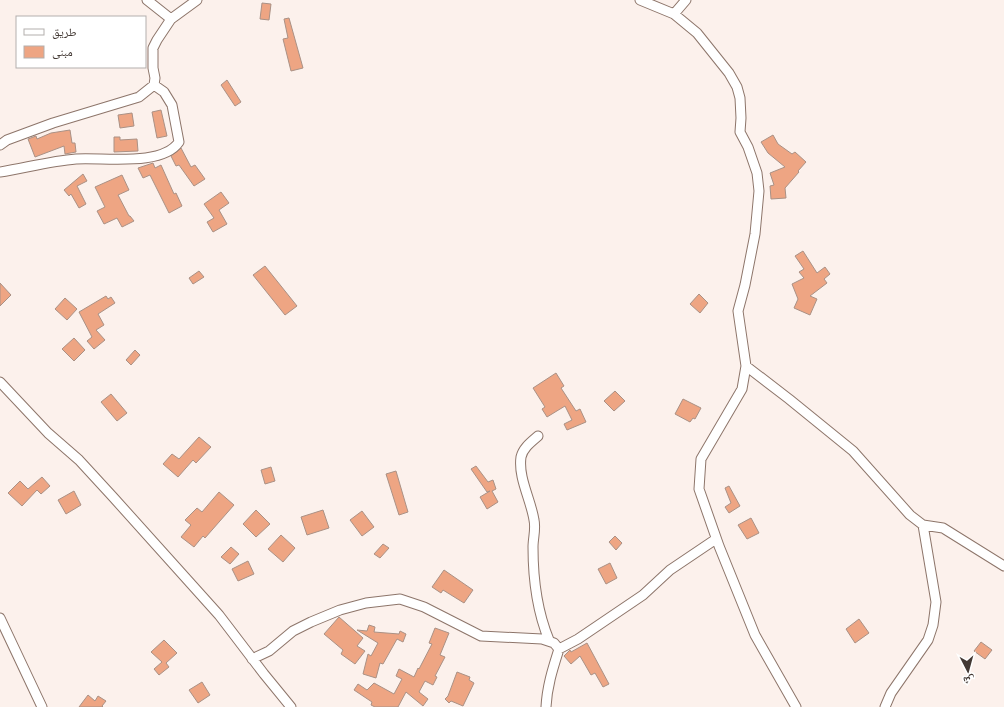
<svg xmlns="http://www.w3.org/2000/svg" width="1004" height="707" font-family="Poppins,'Noto Naskh Arabic',sans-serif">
<rect width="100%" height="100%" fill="#fcf1ec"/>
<path fill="#eea583" stroke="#aa9185" d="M262,3L271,4L269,20L260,19Z
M289,18L303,68L291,71L283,39L288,38L284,19Z
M227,80L241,102L235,106L221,85Z
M161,110L167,136L157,138L152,112Z
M132,113L134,126L120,128L118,115Z
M70,130L72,143H75L76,152L65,154L64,146L35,157L28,139L36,136L37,139L51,133Z
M773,135L778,144L792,154L795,152L806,162L798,171L799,172L785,188L786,198L771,199L770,186L774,185L770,173L785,167L768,153L761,142Z
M114,137H120V140L137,139L138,151L114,152Z
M181,148L191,167L195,165L205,179L194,186L179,165L176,166L171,156Z
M153,163L155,168L161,165L174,194L176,193L182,206L169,213L150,175L143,178L138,168Z
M83,174L87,181L77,186L86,204L79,208L71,194L69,196L64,190Z
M122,175L129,190L118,195L129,216H130L134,221L122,227L117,218L104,224L97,211L105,207L95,187Z
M221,192L229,203L219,210L227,224L213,232L207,222L214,218L204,204Z
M803,251L817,273L825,267L830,274L824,279L827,283L810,296L817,299L810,315L794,308L798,299L792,284L804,278L799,272L804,269L795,256Z
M265,266L297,306L285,315L253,275Z
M199,271L204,277L193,284L189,278Z
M0,283L11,295L0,306Z
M699,294L708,303L700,313L690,304Z
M106,296L108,299L111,297L115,303L98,314L104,325L96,330L105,340L94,349L87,341L92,337L79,312Z
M65,298L77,309L67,320L55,309Z
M74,338L85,350L74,361L62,349Z
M135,350L140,355L131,365L126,360Z
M556,373L564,386L561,388L576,411L580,409L586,422L567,430L564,424L572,420L565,406L547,417L542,409L545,407L533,388Z
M615,391L625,401L614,411L604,401Z
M111,394L127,413L117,421L101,402Z
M683,399L701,408L695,419L693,418L690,422L675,414Z
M199,437L211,447L196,463L193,460L178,477L163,464L172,454L179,459Z
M476,466L488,482L493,480L496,489L492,491L498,502L487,509L480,497L490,491L487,492L471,469Z
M271,467L275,481L265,484L261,470Z
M396,471L408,512L399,515L386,474Z
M42,477L50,486L41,494L37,490L22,506L8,493L20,481L28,489Z
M729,486L740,506L729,513L725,507L731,503L725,488Z
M74,491L81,505L66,514L58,500Z
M219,492L234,505L205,538L203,536L194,547L181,537L191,525L185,520L197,508L202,512Z
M256,510L270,524L256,537L243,524Z
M323,510L329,528L307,535L301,517Z
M362,511L374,527L362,536L350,520Z
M751,518L759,533L747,539L738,525Z
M281,535L295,548L283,562L268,549Z
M615,536L622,543L616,550L609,542Z
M383,544L389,548L380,558L374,554Z
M231,547L239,554L230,564L221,557Z
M248,561L254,574L238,581L232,569Z
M610,563L617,578L606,584L598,569Z
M444,570L473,590L464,603L443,590L441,593L432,587Z
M339,617L363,638L357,646L365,651L355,664L341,654L343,650L324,634Z
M859,619L869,633L855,643L846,629Z
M369,625L375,627L374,632L399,634L400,631L406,634L403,642L397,639L383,664L380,663L376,678L363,674L368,654L371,656L378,643L357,630L367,631Z
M435,628L449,633L440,655L445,657L435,676L437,677L433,685L425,681L419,692L428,699L423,706L406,692L398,707H375L371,705L372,702L354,690L358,684L367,690L374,683L394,694L402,679L396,676L399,669L414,677L418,668L419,669L432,644L429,643Z
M164,640L177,653L166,663L169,667L159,675L154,669L162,662L151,652Z
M981,642L992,650L985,659L974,651Z
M587,643L609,684L603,687L595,673L591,675L580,656L571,664L564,656L570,650L571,652Z
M457,672L470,677L469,680L474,683L463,706L451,701L449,703L445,699L448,696Z
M202,682L210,695L198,703L189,690Z
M88,695L95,701L98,696L106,701L102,706L103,707H79Z"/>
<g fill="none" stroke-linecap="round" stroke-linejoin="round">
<defs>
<path id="minor" d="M147,0L171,19
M640,0L674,14L697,33L729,73L737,87L740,98L741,118L740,132L748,147L757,173L759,191L755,234L745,285L738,311L746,366L742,389L701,459L699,489L719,546L755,635L796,707
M674,14L686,0
M0,145L7,140L53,123L139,97L154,85L155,78L153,68V48L157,40L171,19L197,0
M0,172C25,168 51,161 76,159C103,157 162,167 179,142L172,105L164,92L154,85
M746,366L789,399L853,451L910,515L923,525L943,528L1004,566
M0,382L48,433L79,460L113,497L219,615L264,674L291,707
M538,436C531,442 523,448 521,457C518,478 531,500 534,520C536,529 533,538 533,547C533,578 537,611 549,640
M0,618L42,707
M252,659L269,651L293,631L311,622L340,610L366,603L400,599L424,607L481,636L542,639L554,643L559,649L578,639L643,595L670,570L716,539
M546,707C547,686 553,668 559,649
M885,707L891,693L928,640L933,625L936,602L923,525"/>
</defs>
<use href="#minor" stroke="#8d756a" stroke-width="11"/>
<use href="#minor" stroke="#fff" stroke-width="9"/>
</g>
<rect x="16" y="16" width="130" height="52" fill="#ffffff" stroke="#b3afad"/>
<rect x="24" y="29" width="20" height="6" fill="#ffffff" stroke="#b3afad"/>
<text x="52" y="36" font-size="12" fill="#423833">طريق</text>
<rect x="24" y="46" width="20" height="12" fill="#eea583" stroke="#b3afad"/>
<text x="52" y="56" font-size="12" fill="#423833">مبنى</text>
<g transform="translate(968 671) rotate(174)" stroke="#ffffff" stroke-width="3" paint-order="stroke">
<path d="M0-3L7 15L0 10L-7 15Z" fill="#423833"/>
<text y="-6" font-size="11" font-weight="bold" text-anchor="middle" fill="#423833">ش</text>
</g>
</svg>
